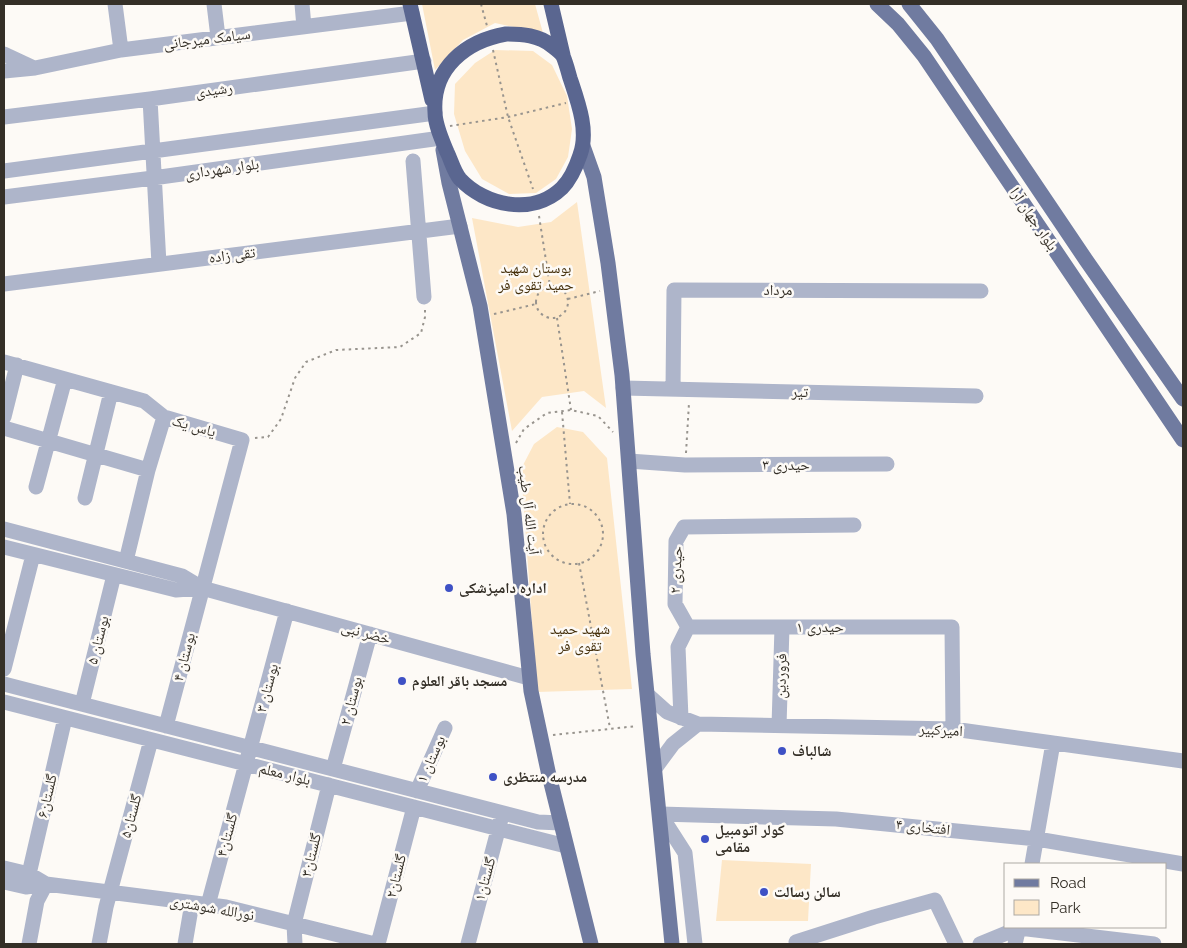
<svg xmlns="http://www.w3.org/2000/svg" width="1187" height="948" font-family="Raleway,'Noto Naskh Arabic',sans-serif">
<rect width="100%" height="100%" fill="#fdfaf6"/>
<path fill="#fde7c7" d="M422,4H535L543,33L495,23L463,40L435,70Z
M495,50L533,51L552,65L567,96L572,129L568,157L556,179L536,193L509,194L482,179L465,151L454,114L455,84L475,63Z
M577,202L606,408L584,391L542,397L512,431L472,218L518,227L551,222Z
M557,427L583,432L607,458L632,689L537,692L521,469L534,444Z
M722,860L811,864L808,921H716Z"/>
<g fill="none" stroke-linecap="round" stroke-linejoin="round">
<path stroke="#98948e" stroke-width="2" stroke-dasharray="2.5 4" stroke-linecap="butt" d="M481,4L487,26
M493,50L508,117L533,189
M450,126L508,117L566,103
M539,216L550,286
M536 302a16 16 0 1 1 32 0a16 16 0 1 1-32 0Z
M568,299L600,291
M494,314L536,304
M557,318L571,410
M562,412L570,504
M255,438L268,437L281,419L295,378L306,362L336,350L400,347L421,333L425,317V310
M516,443L524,429L547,413L571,410L598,416L613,432
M686,453L689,403
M543 534a30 30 0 1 1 60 0a30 30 0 1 1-60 0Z
M579,563L610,728
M553,735L637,726"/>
<path stroke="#aeb5ca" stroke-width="15" d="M115,4L121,50
M214,4L218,37
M302,4L304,27
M4,54L34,68
M4,71L35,68L121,50L412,13
M150,99L159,264
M4,117L150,99L424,61
M413,161L424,297
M4,171L435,113
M4,197L153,178L441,138
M4,284L460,226
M4,362L144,401L164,417L242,440L166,726
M623,388L976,396
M673,389L674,290L981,291
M4,417L17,365
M4,428L148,470L164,417
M629,461L685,465L887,464
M36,487L65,379
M85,498L111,392
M4,529L182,576L202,588L176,590L4,547
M126,561L148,470
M202,588L529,678
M688,627H952L953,729
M688,627L675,604L676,541L684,527L854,525
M4,669L33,555
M4,684L538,822L561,823
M648,695L667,712L698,724L673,744L656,767
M4,702L566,846
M82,704L114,575
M681,718L678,647L688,627
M698,724L953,729L1183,761
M779,726L782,627
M333,769L370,634
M417,791L445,728
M660,814L836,819L1037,839L1183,864
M660,814L685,853L695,944
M1032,864L1053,743
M4,868L29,874L46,884L26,887L4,882
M29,874L65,718
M208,905L287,611
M29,944L37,901L46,884L226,907L375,944
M99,944L106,907L151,740
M185,944L192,903
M295,944L294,924L329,785
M378,944L414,807
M468,944L501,819
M797,944L796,942L874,917L935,900L956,944
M980,944L1019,928L1154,944
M1015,944L1019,927"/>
<path stroke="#707ba0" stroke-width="15" d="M877,4L898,24L924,56L1183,440
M909,4L937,39L1086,260L1183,399
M583,146L594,177L608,263L622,375L643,654L672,944
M443,150L449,183L480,306L514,514L531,691L548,771L591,944"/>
<path stroke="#5a6690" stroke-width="15" d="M410,4L432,100
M551,4L563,55
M506,34C522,34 539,35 552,46C556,49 561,53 563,56C566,63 568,71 570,78C578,102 589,131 580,155C576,167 571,179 562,188C533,216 485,206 460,179C454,172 451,160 447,152C442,140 435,125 435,112C432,68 466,41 506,34Z"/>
</g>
<g fill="#3e51c5" stroke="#fdfaf6" stroke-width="2">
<circle cx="449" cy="588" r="5"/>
<circle cx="402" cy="681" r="5"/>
<circle cx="782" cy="751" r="5"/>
<circle cx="493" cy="777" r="5"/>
<circle cx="705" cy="839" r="5"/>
<circle cx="764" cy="892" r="5"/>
</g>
<g text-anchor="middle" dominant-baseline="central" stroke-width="5" stroke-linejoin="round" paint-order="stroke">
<g font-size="15" fill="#342f27" stroke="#fdfaf6">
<text transform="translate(207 39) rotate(-7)">سیامک میرجانی</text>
<text transform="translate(214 90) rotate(-8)">رشیدی</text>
<text transform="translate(222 169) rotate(-8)">بلوار شهرداری</text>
<text transform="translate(1034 219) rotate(56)">بلوار جهان آرا</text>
<text transform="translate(232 255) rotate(-7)">تقی زاده</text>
<text x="778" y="290">مرداد</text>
<text transform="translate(800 392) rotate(1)">تیر</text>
<text transform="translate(194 426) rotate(16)">یاس یک</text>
<text x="786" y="465">حیدری ۳</text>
<text transform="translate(529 510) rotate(83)">آیت الله آل طیب</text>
<text transform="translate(676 570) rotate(-87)">حیدری ۲</text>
<text x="820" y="627">حیدری ۱</text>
<text transform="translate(366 633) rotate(15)">خضر نبی</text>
<text transform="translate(98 640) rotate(-76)">بوستان ۵</text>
<text transform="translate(184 657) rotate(-75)">بوستان ۴</text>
<text transform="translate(781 676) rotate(-89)">فروردین</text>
<text transform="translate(267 688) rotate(-75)">بوستان ۳</text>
<text transform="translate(351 701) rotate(-75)">بوستان ۲</text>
<text transform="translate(941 730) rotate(3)">امیرکبیر</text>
<text transform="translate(431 759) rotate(-66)">بوستان ۱</text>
<text transform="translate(285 774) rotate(14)">بلوار معلم</text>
<text transform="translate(47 796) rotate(-77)">گلستان۶</text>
<text transform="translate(131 816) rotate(-75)">گلستان۵</text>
<text transform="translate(923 827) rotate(6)">افتخاری ۴</text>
<text transform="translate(227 835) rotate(-75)">گلستان۴</text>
<text transform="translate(311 855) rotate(-76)">گلستان۳</text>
<text transform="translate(396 876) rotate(-76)">گلستان۲</text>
<text transform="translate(485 879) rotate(-75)">گلستان۱</text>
<text transform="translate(212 908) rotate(10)">نورالله شوشتری</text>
</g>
<g font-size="15" fill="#442f0a" stroke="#fdfaf6">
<text x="536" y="268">بوستان شهید<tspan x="536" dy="17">حمید تقوی فر</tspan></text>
<text x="580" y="629">شهید حمید<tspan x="580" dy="17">تقوی فر</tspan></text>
</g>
<g font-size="15" font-weight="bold" fill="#342f27" stroke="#fdfaf6" text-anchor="start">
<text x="459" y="588">اداره دامپزشکی</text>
<text x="412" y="681">مسجد باقر العلوم</text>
<text x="792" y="751">شالباف</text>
<text x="503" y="777">مدرسه منتظری</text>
<text x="715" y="830">کولر اتومبیل<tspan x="715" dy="17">مقامی</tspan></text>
<text x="774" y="892">سالن رسالت</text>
</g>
</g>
<rect width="1187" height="948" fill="none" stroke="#342f27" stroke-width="10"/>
<rect x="1004" y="863" width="162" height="65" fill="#fdfaf6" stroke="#ada9a3"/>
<rect x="1014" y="879" width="25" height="8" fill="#707ba0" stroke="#ada9a3"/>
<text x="1050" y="888" font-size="15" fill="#342f27">Road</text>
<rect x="1014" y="900" width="25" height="15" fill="#fde7c7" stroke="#ada9a3"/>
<text x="1050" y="913" font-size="15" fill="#342f27">Park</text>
</svg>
